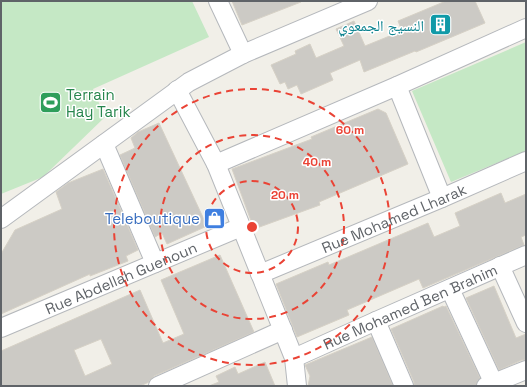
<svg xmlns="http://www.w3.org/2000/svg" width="527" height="387" font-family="'Space Grotesk','Noto Naskh Arabic',sans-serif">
<rect width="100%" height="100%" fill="#f1efe8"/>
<path fill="#c5e8c5" d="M1,1H192L209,37L93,89L105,117L43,177L1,194Z
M526,42V151L451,182L412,91Z"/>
<path fill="#cccac5" stroke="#d6d1c6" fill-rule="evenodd" d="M232,1H301V2L242,25Z
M446,1H475L485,23L416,52L415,51L364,72L360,60L330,73L333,80L301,94L297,85L288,89L285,82L280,84L271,65L296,54L295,51L310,44L316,58L344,46L336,29L354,21L365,46L402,31L398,21Z
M378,109L386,113L408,164L319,202L320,205L254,229L232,169L312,139L311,137Z
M159,123L207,226L167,244L162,233L155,237L120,155L135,148L131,138L138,132Z
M103,169L138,250L126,256L128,261L90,276V274L1,314V254L15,230L62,209L56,192L68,183Z
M501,193L505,203L526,194V235L521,237L524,245L423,288L419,279L347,310L349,315L297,337L276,284L328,262L329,265L428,223L434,237L460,226L455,213Z
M220,255L254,332L154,376L150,380L149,382L140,386H1V351L140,290L163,343L184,334L161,280ZM101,339L112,364L85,376L74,350Z
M494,286L516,338L526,334V360H522L499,370L466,298Z
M443,306L444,307L446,306L480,378L478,380L476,386H414V382L391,329Z
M372,337L393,386H308L310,376L305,365Z
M265,362L275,386H209L219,382L216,376L235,367L238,374Z"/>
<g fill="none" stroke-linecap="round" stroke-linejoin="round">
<defs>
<g id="minor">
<path d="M218,1L243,54"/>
<path d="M397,86L442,198"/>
<path d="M177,90L216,164L294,358L297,386"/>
<path d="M104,144L155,263"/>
<path d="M216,164L397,86L526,28"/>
<path d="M1,219L189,82L243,54L368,1"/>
<path d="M500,266L526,323"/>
<path id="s1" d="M260,274L442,198L526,161"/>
<path d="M450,289L495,386"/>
<path d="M376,321L404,386"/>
<path id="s2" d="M1,328L241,227"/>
<path id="s3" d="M294,358L376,321L526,255"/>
<path d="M158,386L283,330"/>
<path d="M486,386L526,370"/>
</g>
</defs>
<use href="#minor" stroke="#b5b8bc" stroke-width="20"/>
<use href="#minor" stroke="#fff" stroke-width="18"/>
</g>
<g fill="none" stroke="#ea4335" stroke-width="2" stroke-dasharray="7 5">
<circle cx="252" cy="227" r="46"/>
<circle cx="252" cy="227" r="92"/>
<circle cx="252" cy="227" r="138"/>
</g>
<defs>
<symbol id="building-square" viewBox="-11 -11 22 22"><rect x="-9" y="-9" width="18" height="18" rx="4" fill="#0f9aa8" stroke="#fff"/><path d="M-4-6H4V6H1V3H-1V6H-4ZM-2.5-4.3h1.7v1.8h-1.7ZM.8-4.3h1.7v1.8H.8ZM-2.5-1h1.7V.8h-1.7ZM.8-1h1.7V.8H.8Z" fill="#fff"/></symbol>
<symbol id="stadium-square" viewBox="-11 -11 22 22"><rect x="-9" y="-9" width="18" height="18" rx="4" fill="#2e9e5b" stroke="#fff"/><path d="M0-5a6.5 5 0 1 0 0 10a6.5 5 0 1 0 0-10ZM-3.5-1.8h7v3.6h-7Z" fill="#fff"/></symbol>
<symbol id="shop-square" viewBox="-11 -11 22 22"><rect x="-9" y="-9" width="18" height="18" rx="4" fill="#3f7fe0" stroke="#fff"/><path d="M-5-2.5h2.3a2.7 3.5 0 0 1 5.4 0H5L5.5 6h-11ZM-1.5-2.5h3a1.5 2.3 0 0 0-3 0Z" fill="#fff"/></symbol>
</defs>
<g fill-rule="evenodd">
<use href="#building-square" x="428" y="12" width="25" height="25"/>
<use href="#stadium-square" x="38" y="90" width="25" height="25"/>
<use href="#shop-square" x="202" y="206" width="25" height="25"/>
</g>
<g text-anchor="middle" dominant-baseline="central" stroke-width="3" stroke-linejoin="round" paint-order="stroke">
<g font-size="15" fill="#0d838f" stroke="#fff" text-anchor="end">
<text x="424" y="25">النسيج الجمعوي</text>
</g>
<g font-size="15" fill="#27864d" stroke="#fff" text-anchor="start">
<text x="66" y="94">Terrain<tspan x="66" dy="17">Hay Tarik</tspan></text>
</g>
<g font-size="15" fill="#366cbe" stroke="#fff" text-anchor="end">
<text x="200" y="218">Teleboutique</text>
</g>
<g font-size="15" fill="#5f6368" stroke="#fff">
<text stroke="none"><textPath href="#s1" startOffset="145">Rue Mohamed Lharak</textPath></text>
<text stroke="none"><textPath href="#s2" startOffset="130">Rue Abdellah Guenoun</textPath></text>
<text stroke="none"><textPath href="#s3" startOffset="127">Rue Mohamed Ben Brahim</textPath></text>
</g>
</g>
<circle cx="252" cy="227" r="6" fill="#ea4335" stroke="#fff" stroke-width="2"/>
<g font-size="12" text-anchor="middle" font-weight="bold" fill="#ea4335" stroke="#fff" stroke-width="3" stroke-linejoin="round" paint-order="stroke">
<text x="350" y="134">60 m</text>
<text x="317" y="166">40 m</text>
<text x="285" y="199">20 m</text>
</g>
<rect width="527" height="387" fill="none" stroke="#5f6368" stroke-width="4"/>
</svg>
